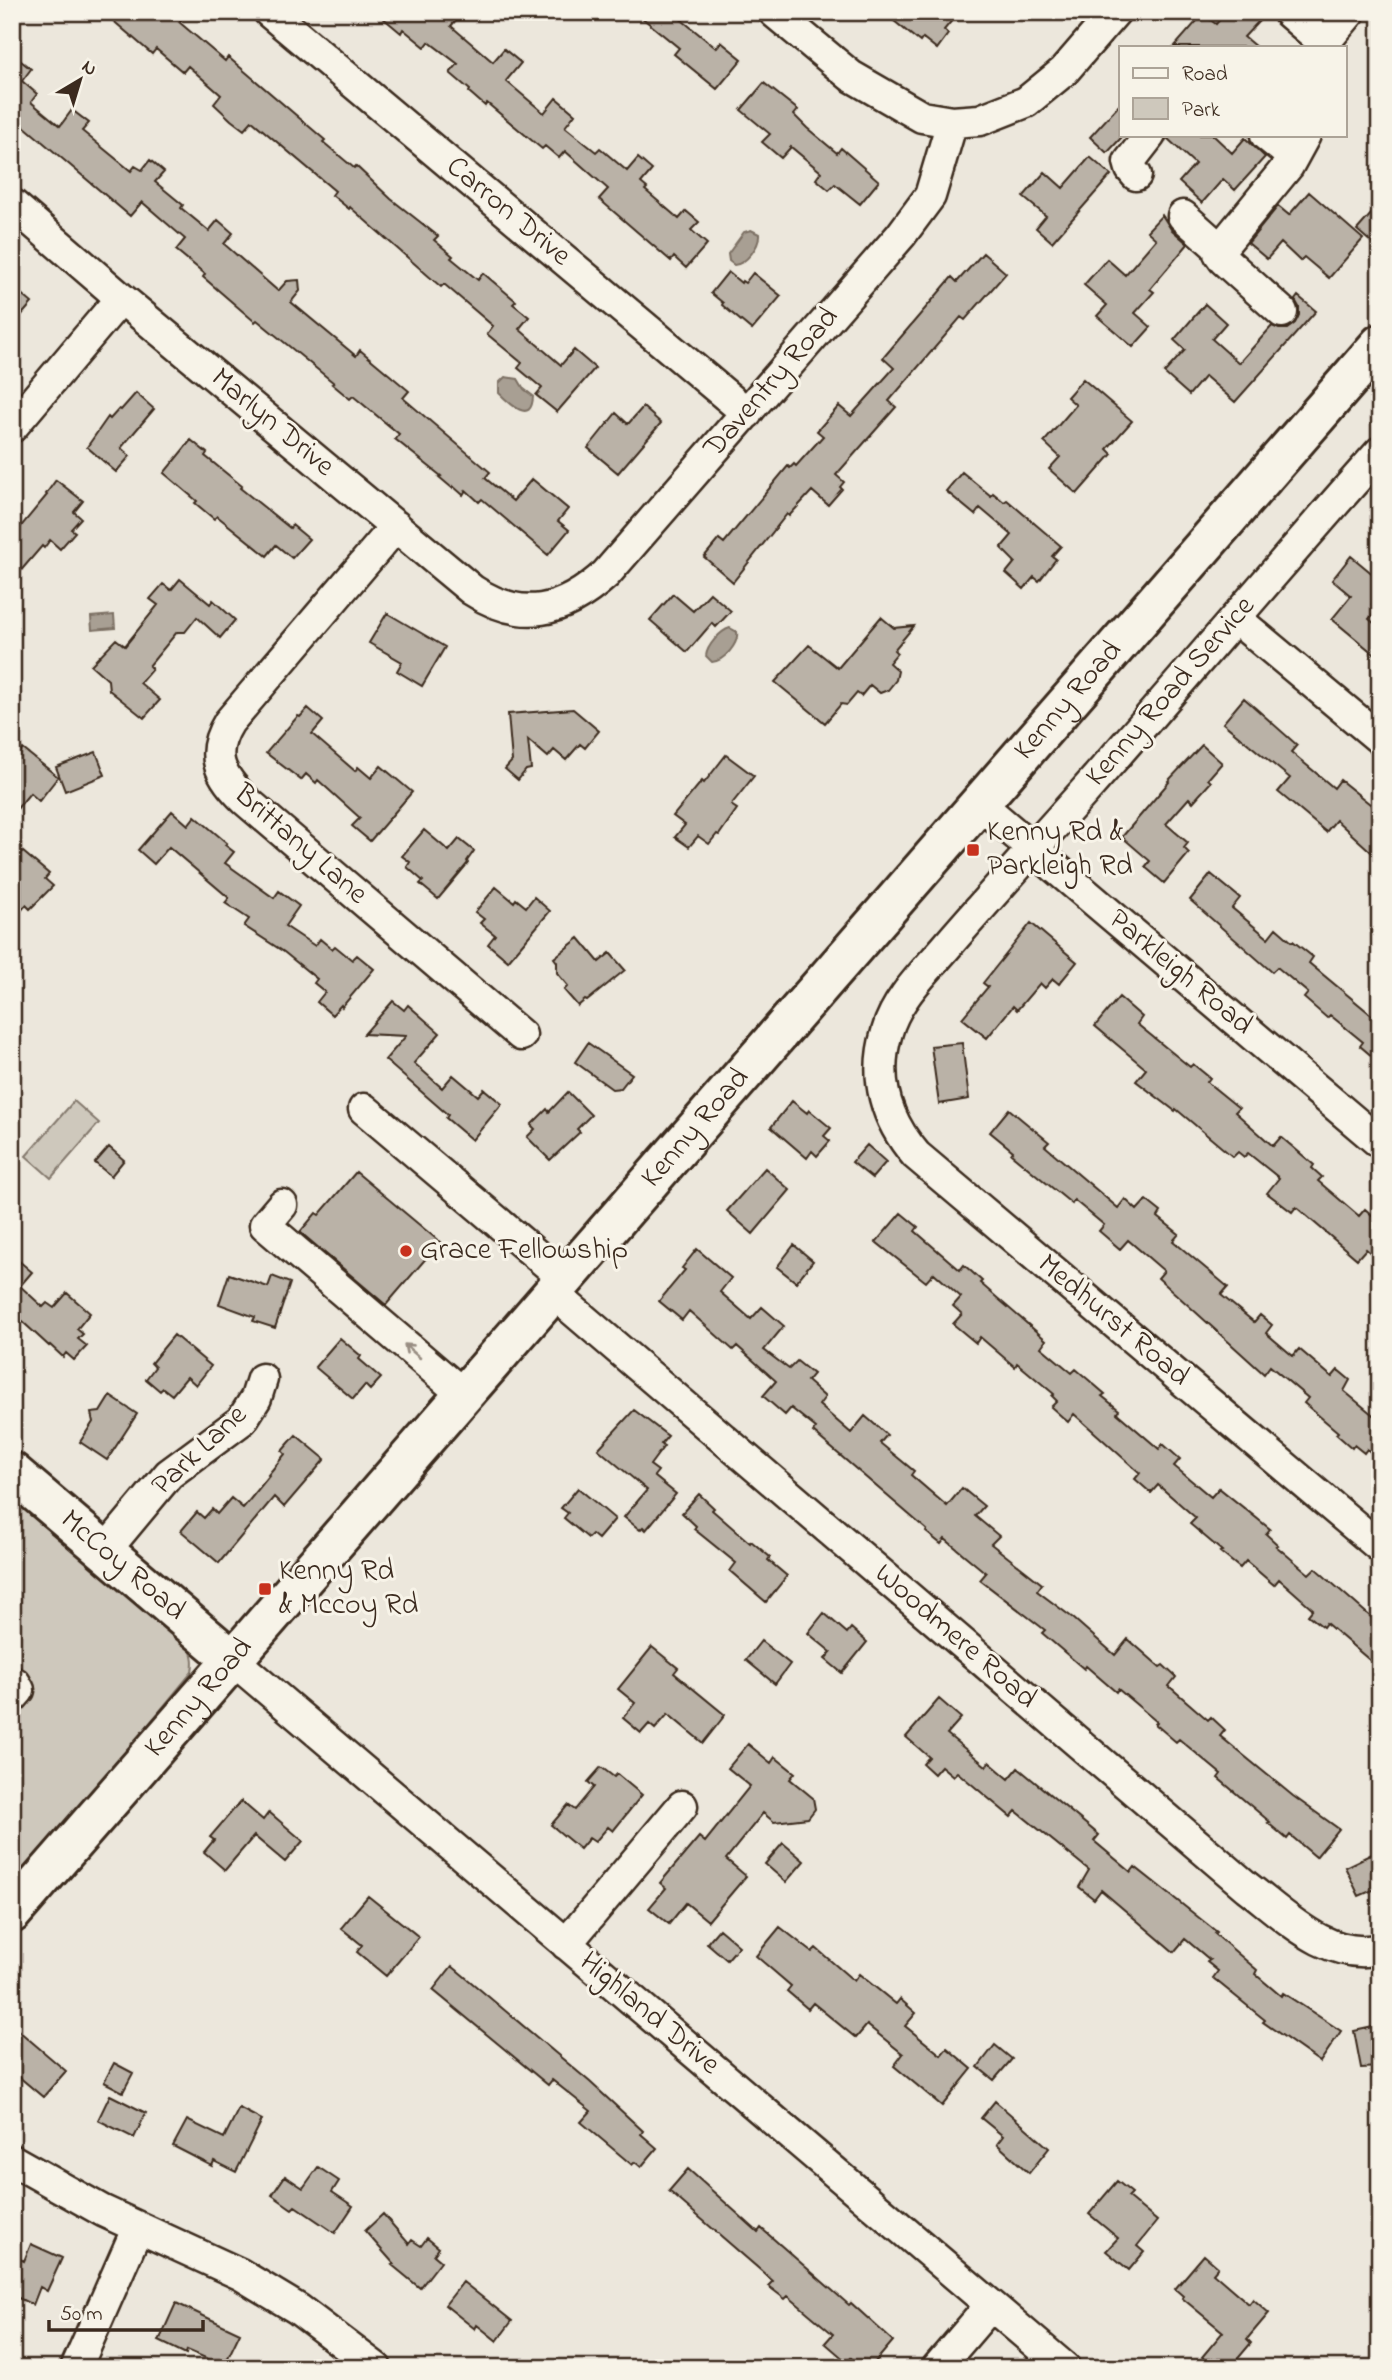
<svg xmlns="http://www.w3.org/2000/svg" width="1392" height="2380" font-family="'Indie Flower',sans-serif">
<rect width="100%" height="100%" fill="#ece7dc"/>
<filter id="ink" filterUnits="userSpaceOnUse"><feTurbulence type="fractalNoise" baseFrequency=".0143" numOctaves="2"/><feDisplacementMap in="SourceGraphic" scale="14" xChannelSelector="R" yChannelSelector="G"/><feConvolveMatrix kernelMatrix="1 2 1 2 8 2 1 2 1" color-interpolation-filters="sRGB"/></filter>
<g filter="url(#ink)">
<path fill="#cec8bc" stroke="#84796d" stroke-width="2" d="M74,1101L99,1123L51,1178L26,1156Z
M12,1495L187,1644C193,1654 194,1661 192,1672L12,1890Z"/>
<path fill="#a89f93" stroke="#7c7064" stroke-width="2" d="M751,230L759,234C760,246 746,264 734,265L729,261L728,254L744,232Z
M505,377L518,379L524,389L533,396C532,426 509,403 499,393V383Z
M114,615L115,628L92,630L91,617Z
M730,628L737,632C739,644 724,661 712,662L706,656C707,646 720,631 730,628Z"/>
<path fill="#bab2a7" stroke="#3b2a1e" stroke-width="2" d="M103,12H172L181,20L179,22L225,61L228,57L325,140L323,142L354,168L356,166L391,199L438,236L434,240L453,256L451,258L478,280L483,273L516,301L513,304L529,317L519,329L561,365L574,350L595,368L557,412L536,395L542,388L518,368L522,363L487,334L493,326L444,284L441,287L350,207L349,209L332,195L335,191L252,121L244,130L231,120L214,104L221,95L188,66L183,72L156,49L152,54Z
M376,12H463L451,26L493,62L504,49L521,63L506,81L544,113L556,98L575,114L565,127L596,152L600,148L627,171L638,158L652,170L641,183L647,188L645,190L679,219L686,211L699,222L691,230L707,244L686,268L674,257L671,261L599,199L608,189L565,151L559,158L545,146L542,149L487,103L485,106L469,92L470,90L450,73L458,64L429,42L425,47L403,29L401,33Z
M635,12H672L716,48L721,42L742,59L717,89L674,54L679,48Z
M883,12H959L944,30L948,34L937,49L923,38L920,42Z
M1226,12H1249L1259,21L1244,37L1256,47H1174L1203,14L1216,24Z
M12,54L31,69L22,81L37,94L31,102L60,126L72,110L89,123L82,131L131,171L135,166L142,170L150,160L164,172L155,182L183,205L181,208L209,231L218,220L233,233L224,244L278,291L287,281L299,280L300,291L291,302L356,356L360,350L409,391L403,398L490,472L485,478L513,501L532,479L568,509L558,521L569,530L548,555L482,499L479,502L466,490L463,495L453,486L452,488L439,477L441,476L395,439L399,434L353,396L350,399L332,384L334,383L257,320L255,322L203,277L205,274L176,250L185,239L142,202L130,216L25,127L15,121L12,124Z
M764,83L798,110L794,115L807,128L837,153L841,148L879,181L860,204L835,184L829,190L816,179L821,172L791,147L781,158L762,142L770,134L741,110Z
M1121,103V138L1107,153L1090,137Z
M1167,135H1213L1232,153L1245,138L1265,157L1235,190L1223,179L1202,203L1179,182L1195,164L1167,138Z
M1090,157L1111,175L1052,242L1036,228L1046,216L1023,197L1045,172L1063,188Z
M1309,192L1363,239L1329,278L1304,257L1300,261L1281,243L1267,259L1248,243L1278,206L1289,215Z
M1380,204V250L1357,230Z
M1162,215L1171,229L1188,244L1150,289L1154,292L1135,313L1151,327L1133,347L1097,316L1107,305L1084,285L1107,259L1125,275L1156,239L1147,231Z
M983,253L1006,273L965,320L961,317L889,401L896,407L836,475L844,482L840,487L842,489L828,505L812,491L789,516L787,514L733,582L704,557L719,539L724,543L788,466L790,468L794,464L796,466L823,436L817,431L839,406L851,416L894,368L883,358L952,277L957,282Z
M728,272L741,283L742,281L745,283L753,273L781,296L752,330L722,305L723,303L711,293Z
M12,286L32,303L12,326Z
M1298,296L1316,311L1235,402L1205,376L1189,395L1164,373L1185,350L1174,340L1205,304L1226,323L1212,339L1239,363L1272,326L1279,329H1287L1295,323L1299,315V307L1295,300Z
M1083,379L1132,421L1107,449L1112,454L1077,494L1049,469L1060,457L1044,442L1076,405L1067,397Z
M136,393L154,409L121,448L130,456L116,472L87,447L108,417L110,419L119,409L121,410Z
M643,407L661,423L618,473L588,448L616,413L628,424Z
M191,440L207,453L205,456L242,486L240,488L290,528L292,525L309,539L292,558L276,545L267,556L217,516L214,519L195,503L197,501L164,473Z
M962,472L991,496L993,493L1004,502L1007,500L1061,546L1052,556L1056,559L1039,581L1034,577L1024,589L1006,573L1015,562L1001,548L1012,535L980,508L975,515L946,491Z
M56,480L83,501L74,512L81,518L71,529L75,532L60,549L50,540L44,548L42,546L12,581V537L47,495L46,494Z
M1351,556L1380,580V594L1372,604L1378,609L1369,619L1380,628V659L1332,619L1351,596L1332,580Z
M180,579L210,604L213,600L235,620L220,638L197,617L185,632H177L149,666L152,669L140,683L160,700L144,718L109,690L108,680L91,665L116,639L125,646L158,605L150,599L163,584L171,590Z
M710,593L731,611L716,627L712,623L687,652L650,620L673,594L693,611Z
M387,613L445,647L422,686L397,671L402,662L369,643Z
M881,617L894,628L914,626L894,650L897,653L889,663L898,671L896,680L888,690L880,693L870,685L861,696L857,693L847,705L841,704L825,723L775,682L809,645L838,668Z
M1244,698L1297,745L1291,752L1334,788L1340,780L1380,812V860L1336,820L1326,832L1278,792L1290,778L1223,723Z
M308,708L323,721L312,734L355,771L358,767L371,778L381,766L412,792L370,841L352,826L360,818L318,780L316,783L306,774L301,780L266,753L298,716L300,717Z
M573,709L599,731L585,748L580,744L566,760L554,750L548,757L528,740L531,769L526,770L518,780L505,769L512,761L508,714Z
M1202,745L1222,763L1208,779L1211,782L1193,802L1189,798L1166,824L1188,843L1184,848L1189,853L1164,883L1145,867L1150,861L1122,837L1169,782L1168,781Z
M23,749L58,777L39,801L30,793L12,815V762Z
M96,752L105,775L65,791L56,767Z
M726,755L754,776L731,805L737,809L719,835L717,834L709,844L698,836L689,847L675,837L685,825L673,816L702,781L704,783Z
M172,811L188,825L195,816L227,843L225,845L234,852L225,863L274,898L279,891L299,906L285,926L315,946L320,939L332,949L335,946L352,960L357,955L374,969L342,1007L341,1005L332,1015L317,1002L325,992L314,983L317,979L284,952L244,926L249,919L225,903L229,898L169,847L154,864L138,850Z
M424,830L449,851L459,839L474,851L467,861L468,863L438,899L420,884L423,881L407,867L410,862L402,856Z
M22,851L49,874L45,879L53,886L30,909L26,905L12,921V862Z
M1211,874L1240,898L1232,908L1268,938L1276,928L1292,942L1293,941L1313,957L1309,963L1380,1022V1063L1360,1046L1363,1042L1330,1015L1327,1018L1304,998L1308,993L1277,967L1272,972L1190,900Z
M496,887L514,902L516,899L526,907L534,897L550,911L508,961L488,944L495,935L480,923L484,919L475,912Z
M1031,923L1077,962L1059,984L1053,979L1045,988L1040,983L1017,1010L1013,1006L987,1038L962,1018L988,987L983,983Z
M579,938L599,962L610,953L625,970L587,1001L585,1000L578,1006L564,990L568,986L557,973V962L554,958Z
M1119,997L1142,1017L1137,1024L1190,1067L1193,1064L1210,1078L1207,1082L1239,1108L1235,1112L1273,1146L1281,1137L1314,1165L1312,1168L1322,1177L1318,1181L1359,1216L1365,1209L1380,1222V1261L1366,1249L1357,1259L1296,1207L1292,1212L1267,1193L1279,1178L1248,1153L1244,1157L1238,1152L1233,1157L1176,1109L1175,1111L1136,1081L1146,1069L1095,1026Z
M393,1001L404,1010L408,1005L440,1033L414,1063L442,1088L453,1075L478,1096L484,1089L502,1104L472,1140L446,1118L448,1115L385,1060L406,1036L364,1034Z
M588,1043L632,1074L621,1088L612,1089L575,1062Z
M962,1043L969,1099L939,1104L931,1046Z
M568,1092L591,1115L577,1129L580,1132L550,1160L527,1137L535,1129L531,1125L547,1109L549,1112Z
M792,1101L807,1113L809,1110L831,1128L824,1136L830,1141L817,1156L812,1151L807,1158L771,1127Z
M1009,1109L1049,1142L1045,1146L1118,1208L1125,1199L1137,1210L1146,1200L1161,1212L1158,1217L1179,1234L1173,1241L1228,1287L1221,1295L1254,1322L1260,1315L1272,1325L1266,1333L1293,1356L1299,1349L1332,1377L1338,1370L1350,1380L1344,1391L1378,1419L1376,1423L1380,1426V1460L1367,1449L1364,1453L1354,1445L1352,1448L1336,1434L1338,1432L1304,1403L1308,1398L1270,1366L1264,1374L1158,1278L1164,1271L1128,1240L1120,1249L1099,1231L1104,1225L1074,1200L1072,1204L1011,1154L1013,1151L990,1132Z
M867,1145L886,1162L872,1178L852,1162Z
M109,1147L124,1160L111,1176L95,1163Z
M765,1168L790,1190L753,1234L727,1211Z
M356,1172L440,1242L386,1305L300,1232L316,1213L319,1215Z
M901,1213L918,1227L915,1231L960,1270L964,1265L982,1281L980,1283L1046,1340L1041,1347L1072,1373L1076,1369L1105,1394L1102,1396L1119,1410L1117,1413L1159,1449L1163,1444L1180,1459L1174,1466L1211,1497L1219,1488L1270,1529L1266,1534L1278,1545L1276,1546L1309,1574L1315,1568L1380,1625V1669L1326,1623L1323,1627L1308,1615L1313,1609L1279,1579L1274,1585L1246,1561L1240,1568L1220,1552L1222,1551L1190,1524L1196,1518L1158,1485L1151,1493L1135,1479L1140,1473L1074,1414L1068,1422L1051,1407L1057,1401L1052,1396L1054,1394L1017,1363L1015,1367L980,1337L976,1343L953,1324L962,1314L953,1306L961,1297L934,1273L926,1282L876,1242Z
M794,1245L813,1261L796,1282L777,1267Z
M697,1249L731,1278L720,1292L751,1319L762,1307L784,1326L764,1350L789,1369L797,1361L813,1374L807,1381L825,1397L819,1405L851,1433L865,1416L887,1435L880,1443L914,1471L911,1475L947,1506L962,1488L984,1506L975,1516L999,1536L991,1544L1042,1584L1037,1591L1073,1618L1115,1655L1128,1639L1160,1667L1163,1665L1176,1677L1169,1686L1208,1720L1211,1717L1225,1730L1220,1736L1293,1796L1339,1829L1316,1857L1290,1835L1287,1839L1268,1823L1270,1822L1218,1778L1221,1774L1179,1739L1176,1742L1155,1724L1157,1722L1118,1689L1116,1692L1086,1666L1084,1669L1042,1633L1045,1630L980,1580L986,1573L945,1539L941,1544L926,1532L927,1530L813,1432L816,1428L791,1408L785,1415L763,1396L776,1381L737,1346L733,1350L689,1311L682,1320L659,1301L685,1270L682,1268Z
M12,1255L32,1272L20,1286L43,1307L47,1303L54,1308L67,1293L90,1313L77,1329L83,1334L78,1339L87,1346L74,1360L66,1353L63,1357L50,1345L49,1346L12,1312Z
M229,1274L268,1287L272,1276L290,1283L275,1328L253,1321L255,1317L219,1304Z
M174,1335L211,1366L196,1385L187,1377L172,1395L163,1388L160,1391L146,1379L155,1367L151,1363Z
M340,1338L361,1356L359,1359L381,1378L370,1390L365,1385L353,1399L315,1367Z
M110,1396L137,1414L107,1460L80,1442L93,1422L91,1413L100,1412Z
M634,1410L668,1436L661,1444L664,1446L650,1465L658,1471L654,1476L676,1494L646,1530L643,1527L640,1530L624,1517L647,1490L598,1449Z
M296,1435L325,1459L284,1507L274,1497L219,1563L181,1531L197,1512L204,1518L212,1509L217,1514L231,1498L243,1508L269,1476L268,1475L285,1454L282,1451Z
M578,1488L615,1519L598,1539L592,1534L588,1538L564,1518L568,1513L561,1508Z
M699,1494L714,1508L712,1510L750,1543L751,1541L770,1557L768,1560L787,1576L766,1602L730,1571L736,1563L694,1529L696,1526L682,1513Z
M824,1613L847,1633L851,1628L867,1642L842,1673L825,1659L831,1652L808,1633Z
M761,1641L790,1664L775,1684L746,1660Z
M652,1647L678,1668L674,1673L725,1715L703,1743L668,1714L655,1729L649,1724L641,1733L623,1718L635,1703L618,1689Z
M939,1699L961,1718L947,1734L986,1766L989,1762L1009,1779L1018,1768L1099,1835L1094,1841L1131,1872L1135,1867L1217,1932L1215,1934L1257,1970L1255,1974L1281,1996L1283,1993L1341,2031L1320,2062L1263,2022L1265,2020L1213,1978L1218,1971L1207,1962L1210,1960L1185,1939L1174,1952L1101,1890L1094,1899L1079,1887L1089,1870L1016,1811L1011,1817L957,1772L953,1776L941,1766L934,1774L923,1764L929,1757L906,1737Z
M748,1744L771,1763L775,1757L795,1773L790,1779L813,1798L815,1809L808,1818L774,1822L763,1813L726,1859L746,1876L708,1921L686,1903L669,1924L649,1908L666,1888L660,1883L699,1837L705,1842L750,1786L728,1768Z
M601,1767L614,1777L617,1774L642,1795L613,1831L608,1827L595,1842L589,1838L580,1849L551,1825L568,1805L575,1810L594,1787L588,1782Z
M241,1801L263,1820L269,1812L303,1841L285,1862L254,1836L225,1870L204,1852L214,1840L210,1837Z
M783,1843L804,1861L786,1882L765,1864Z
M1380,1850V1887L1359,1896L1345,1867Z
M368,1896L419,1937L386,1976L357,1952L362,1945L341,1928Z
M780,1927L812,1952L816,1948L854,1981L859,1974L896,2004L900,1999L916,2013L905,2026L941,2055L947,2048L972,2069L942,2106L894,2066L903,2054L867,2025L856,2038L813,2003L808,2009L787,1991L791,1986L756,1956Z
M719,1929L739,1946L727,1960L707,1943Z
M452,1966L590,2082L643,2131L641,2134L657,2148L641,2167L635,2162L632,2165L581,2122L591,2111L552,2080L548,2085L433,1990Z
M12,2025L66,2071L43,2097L12,2071Z
M1378,2026L1380,2031V2067L1361,2068L1354,2031Z
M995,2045L1012,2059L994,2080L978,2067Z
M114,2063L133,2073L123,2092L104,2082Z
M110,2095L146,2113L134,2138L98,2120Z
M995,2101L1049,2148L1029,2173L997,2144L1003,2136L981,2118Z
M239,2108L262,2120L236,2172L214,2161L212,2166L173,2146L187,2120L224,2138Z
M318,2167L339,2181L332,2192L353,2206L335,2233L295,2206L292,2209L272,2195L285,2176L303,2188Z
M688,2169L758,2232L761,2228L849,2305L851,2303L893,2341L870,2368H862L851,2358L847,2362L825,2343L833,2334L788,2296L785,2299L768,2286L773,2281L669,2191Z
M1117,2181L1132,2193L1128,2197L1157,2221L1137,2246L1144,2252L1129,2270L1106,2251L1118,2238L1089,2214Z
M383,2214L409,2244L412,2240L421,2246L427,2238L439,2248L434,2255L441,2261L420,2288L392,2265L394,2264L365,2231Z
M31,2244L62,2258L47,2291L40,2287L33,2305L12,2295V2255L24,2261Z
M1204,2255L1218,2267L1213,2273L1249,2304L1253,2299L1269,2313L1247,2339L1251,2343L1230,2368H1215L1202,2357L1223,2332L1182,2298L1183,2296L1175,2289Z
M463,2282L512,2321L497,2341L477,2325L475,2329L445,2305Z
M176,2303L240,2333L224,2366L187,2350L186,2354L159,2341Z"/>
<g fill="none" stroke-linecap="round" stroke-linejoin="round">
<defs>
<path id="minor" d="M269,12L747,413
M774,12L851,76L922,117L952,122L980,120L1026,102L1064,71L1115,12
M1288,12L1324,43L1323,47
M1324,43L1350,12
M1266,135L1293,157
M1136,175L1131,169L1129,162L1150,135
M12,204L121,298L472,590C522,623 563,613 606,574L901,235L930,196L952,122
M1183,216L1220,249
M1282,312L1224,260L1219,253L1220,249L1288,166L1305,135
M12,427L121,298
M1380,452C1280,564 1184,679 1084,792C1038,843 992,894 947,946C925,972 896,999 887,1032C873,1078 886,1120 916,1155L1380,1547
M396,526L229,722C208,756 220,775 245,800L521,1035
M1235,618L1380,739
M979,803L1380,1143
M364,1109L565,1279
M282,1205L265,1225L464,1395
M553,1293L1247,1887C1284,1915 1329,1962 1380,1949
M105,1551L169,1474L242,1420L256,1398L262,1379
M233,1660L1065,2368
M12,1682L15,1683L19,1690L12,1698
M566,1944L682,1806
M12,2160L103,2211L240,2274L298,2309L376,2368
M76,2368L138,2227
M937,2368L991,2305"/>
<g id="major">
<path id="s1" d="M12,1472L233,1660"/>
<path id="s2" d="M12,1913L1380,344"/>
</g>
</defs>
<use href="#minor" stroke="#3b2a1e" stroke-width="35"/>
<use href="#major" stroke="#3b2a1e" stroke-width="44"/>
<use href="#minor" stroke="#f7f3e8" stroke-width="30"/>
<use href="#major" stroke="#f7f3e8" stroke-width="38"/>
</g>
<defs><path id="oneway-shaft" d="M-6 0H5M1.5-3L5.5 0L1.5 3" fill="none" stroke-width="1.6" stroke-linecap="round" stroke-linejoin="round" transform="scale(1.75)"/></defs>
<use stroke="#998e83" href="#oneway-shaft" transform="translate(412 1351) rotate(-139)"/>
</g>
<g fill="#c8321e" stroke="#f7f3e8" stroke-width="2.5">
<rect x="966" y="843" width="14" height="14" rx="3.5"/>
<circle cx="406" cy="1251" r="7"/>
<rect x="258" y="1582" width="14" height="14" rx="3.5"/>
</g>
<g text-anchor="middle" dominant-baseline="central" stroke-width="6" stroke-linejoin="round" paint-order="stroke">
<g font-size="30" fill="#3b2a1e" stroke="#f7f3e8">
<text transform="translate(508 212) rotate(40)">Carron Drive</text>
<text transform="translate(772 383) rotate(-49)">Daventry Road</text>
<text transform="translate(272 423) rotate(40)">Marlyn Drive</text>
<text transform="translate(1171 692) rotate(-49)">Kenny Road Service</text>
<text stroke="none"><textPath href="#s2" startOffset="1608">Kenny Road</textPath></text>
<text transform="translate(300 845) rotate(41)">Brittany Lane</text>
<text transform="translate(1180 973) rotate(40)">Parkleigh Road</text>
<text stroke="none"><textPath href="#s2" startOffset="1041">Kenny Road</textPath></text>
<text transform="translate(1113 1321) rotate(40)">Medhurst Road</text>
<text transform="translate(200 1451) rotate(-43)">Park Lane</text>
<text stroke="none"><textPath href="#s1" startOffset="145">McCoy Road</textPath></text>
<text transform="translate(955 1637) rotate(41)">Woodmere Road</text>
<text stroke="none"><textPath href="#s2" startOffset="285">Kenny Road</textPath></text>
<text transform="translate(649 2014) rotate(40)">Highland Drive</text>
</g>
<g font-size="30" fill="#3b2a1e" stroke="#f7f3e8" text-anchor="start">
<text x="987" y="833">Kenny Rd &amp;<tspan x="987" dy="34">Parkleigh Rd</tspan></text>
<text x="420" y="1251">Grace Fellowship</text>
<text x="279" y="1572">Kenny Rd<tspan x="279" dy="34">&amp; Mccoy Rd</tspan></text>
</g>
</g>
<rect width="1392" height="2380" fill="none" stroke="#f7f3e8" stroke-width="42"/>
<rect x="21" y="21" width="1350" height="2338" fill="none" stroke="#3b2a1e" stroke-width="2.5" filter="url(#ink)"/>
<rect x="1119" y="46" width="228" height="91" fill="#f7f3e8" stroke="#aca397" stroke-width="2"/>
<rect x="1133" y="68" width="35" height="10" fill="#f7f3e8" stroke="#aca397" stroke-width="2"/>
<text x="1182" y="80" font-size="21" fill="#3b2a1e">Road</text>
<rect x="1133" y="98" width="35" height="21" fill="#cec8bc" stroke="#aca397" stroke-width="2"/>
<text x="1182" y="116" font-size="21" fill="#3b2a1e">Park</text>
<g transform="translate(80 80) rotate(38)" stroke="#f7f3e8" stroke-width="5" paint-order="stroke">
<path d="M0-5L12 26L0 18L-12 26Z" fill="#3b2a1e"/>
<text y="-10" font-size="19" font-weight="bold" text-anchor="middle" fill="#3b2a1e">N</text>
</g>
<path d="M49 2320v10h154v-10" fill="none" stroke="#3b2a1e" stroke-width="3.5"/>
<text x="60" y="2320" font-size="21" fill="#3b2a1e" stroke="#f7f3e8" stroke-width="5" paint-order="stroke">50 m</text>
</svg>
